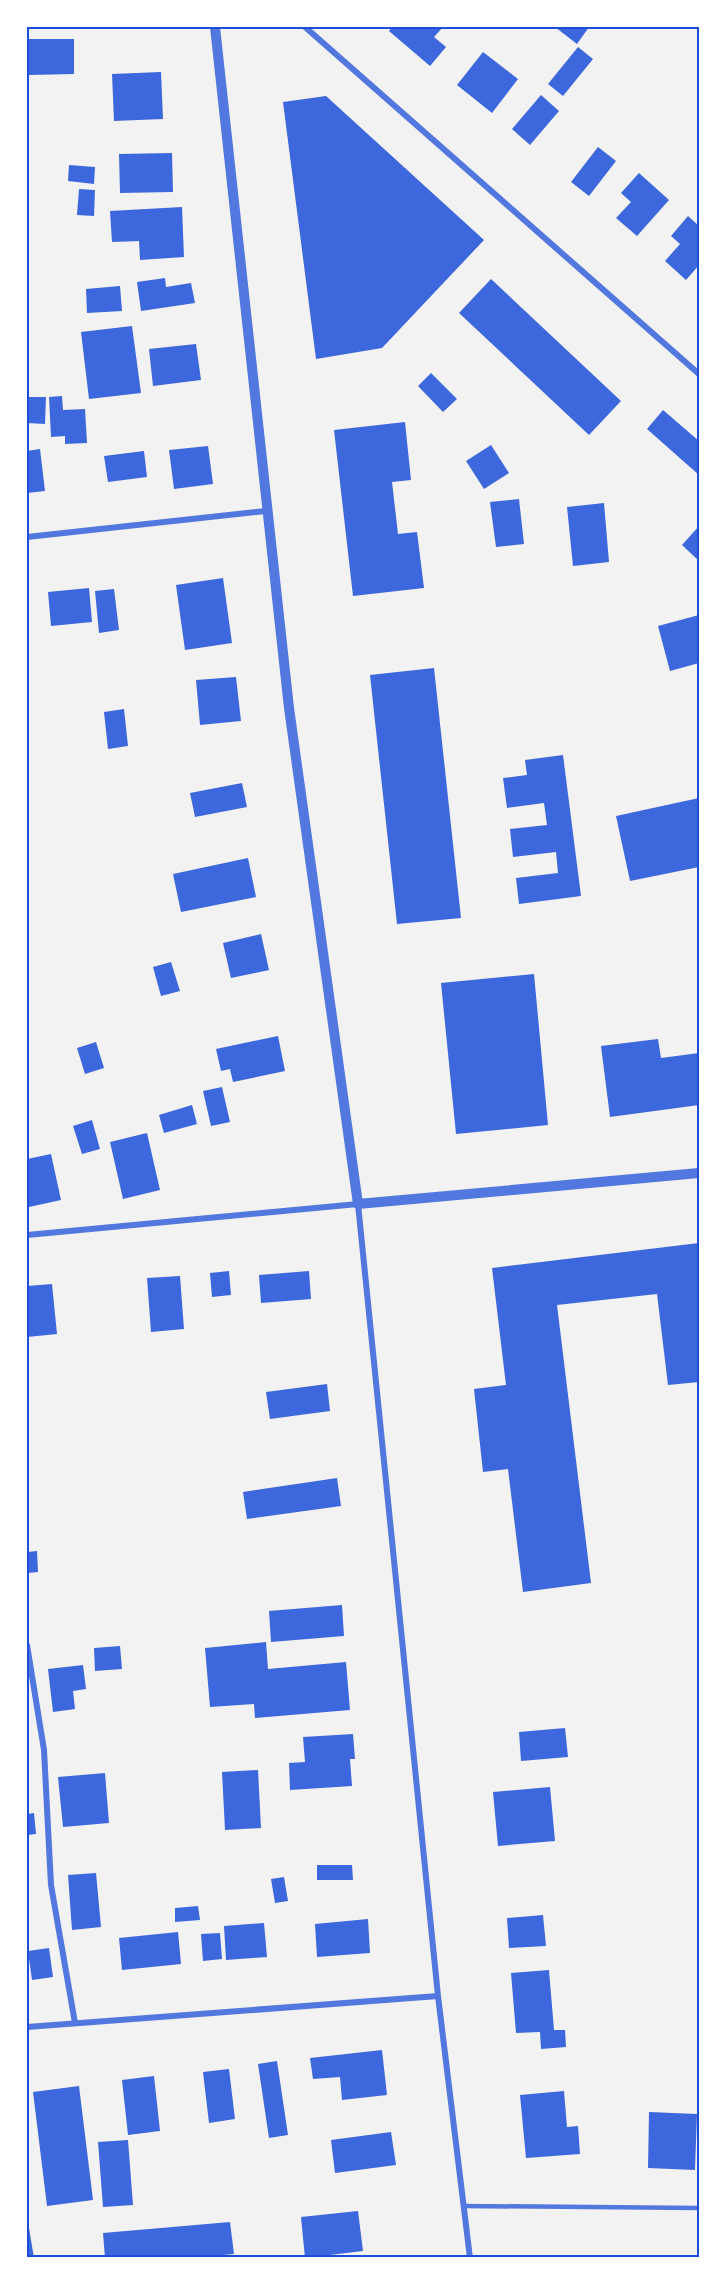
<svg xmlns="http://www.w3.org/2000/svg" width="726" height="2285" font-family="'PT Sans',sans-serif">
<rect width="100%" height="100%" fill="#f2f2f2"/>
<path fill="#3d67dc" d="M392,27H443L434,37L446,47L430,66L389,31Z
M555,27H589L577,44Z
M29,39H74V74L29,75Z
M578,47L593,59L563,96L548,84Z
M483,52L518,79L492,113L457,85Z
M161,72L163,119L114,121L112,74Z
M541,95L559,111L530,145L512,129Z
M326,96L484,240L382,348L316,359L283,102Z
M598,147L616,161L589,196L571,182Z
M172,153L173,192L120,193L119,154Z
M69,165L95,167L94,184L68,181Z
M639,173L669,200L637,236L616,218L631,202L621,193Z
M79,189L95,190L94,216L77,215Z
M182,207L184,257L140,260L139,241L112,242L110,211Z
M688,216L699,226V265L686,280L665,261L680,244L671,236Z
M165,278L166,287L191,283L195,303L141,311L137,282Z
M491,279L621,401L589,435L459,313Z
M120,286L122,311L87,313L86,289Z
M132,326L141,393L89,399L81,332Z
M196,344L201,380L153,386L149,349Z
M431,373L457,399L443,412L418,386Z
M62,396L63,410L85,409L87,443L65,444V436L51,437L49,397Z
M27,397H46L45,424L27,423Z
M663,410L699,441V475L647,429Z
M405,422L411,480L392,482L398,534L417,532L424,588L353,596L334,430Z
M491,445L509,473L484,489L466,461Z
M208,446L213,484L174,489L169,450Z
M40,449L45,491L27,493V451Z
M144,451L147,477L108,482L104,456Z
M519,499L524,544L496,547L490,502Z
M604,503L609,562L573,566L567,507Z
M699,526V561L682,545Z
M223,578L232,643L185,650L176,585Z
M89,588L92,622L51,626L48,592Z
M114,589L119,630L99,633L95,591Z
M699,615V663L670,671L658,626Z
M434,668L461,918L397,924L370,675Z
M236,677L241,721L200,725L196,680Z
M124,709L128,746L108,749L104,712Z
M563,755L581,896L519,904L516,878L558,873L556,852L513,857L510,829L547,825L544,803L507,808L503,778L527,775L525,760Z
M242,783L247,807L195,817L190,793Z
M699,798V867L630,881L616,816Z
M248,858L256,897L181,912L173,874Z
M261,934L269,970L231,978L223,943Z
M171,962L180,991L161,996L153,967Z
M534,974L548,1125L456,1134L441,983Z
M278,1036L285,1071L233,1082L230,1069L221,1071L216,1049Z
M658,1039L661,1058L699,1053V1105L610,1117L601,1046Z
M96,1042L104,1068L85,1074L77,1048Z
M222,1087L230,1122L211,1126L203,1091Z
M192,1105L197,1124L164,1133L159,1115Z
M92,1120L100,1149L82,1154L73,1126Z
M147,1133L160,1190L123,1199L110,1142Z
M51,1154L61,1200L29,1207L27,1159Z
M699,1243V1382L668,1385L657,1294L557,1305L591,1583L523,1592L508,1469L483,1472L474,1389L506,1385L492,1268Z
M229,1271L231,1295L212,1297L210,1273Z
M309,1271L311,1299L261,1303L259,1275Z
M180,1276L184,1329L151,1332L147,1278Z
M52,1284L57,1334L27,1337V1286Z
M327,1384L330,1411L270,1419L266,1392Z
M337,1478L341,1506L247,1519L243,1492Z
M37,1551L38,1572L27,1573V1552Z
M342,1605L344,1636L271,1642L269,1611Z
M266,1642L268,1669L346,1662L350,1710L255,1718L254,1704L210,1707L205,1648Z
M120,1646L122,1669L95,1671L94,1648Z
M83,1665L86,1689L73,1691L75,1709L53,1712L48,1669Z
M565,1728L568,1757L521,1761L519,1732Z
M353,1734L355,1759H350L352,1786L290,1790L289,1763L305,1762L303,1737Z
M258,1770L261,1828L225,1830L222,1772Z
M105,1773L109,1823L63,1827L58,1777Z
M550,1787L555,1841L498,1846L493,1792Z
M34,1813L36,1834L27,1835V1814Z
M317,1865H352L353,1880H317Z
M96,1873L101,1927L72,1930L68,1875Z
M284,1877L288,1901L275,1903L271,1879Z
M198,1906L200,1920L175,1922V1908Z
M543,1915L546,1946L509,1948L507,1918Z
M368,1919L370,1953L317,1957L315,1924Z
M264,1923L267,1957L226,1960L224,1926Z
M178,1932L181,1964L122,1970L119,1938Z
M220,1933L222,1959L203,1961L201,1934Z
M49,1948L53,1977L32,1980L28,1951Z
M549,1970L554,2030H565L566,2047L541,2049L540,2032L516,2033L511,1973Z
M382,2050L387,2095L342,2100L340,2077L313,2079L310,2058Z
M277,2061L288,2135L269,2138L258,2064Z
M229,2069L235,2119L209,2123L203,2072Z
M154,2076L160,2131L128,2135L122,2080Z
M79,2086L93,2200L47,2206L33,2092Z
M564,2091L567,2127L578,2126L580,2154L526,2158L520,2095Z
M649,2112L697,2114L695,2170L648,2168Z
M391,2132L396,2165L335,2173L331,2140Z
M128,2140L133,2205L103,2207L98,2142Z
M358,2211L363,2251L305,2258L301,2217Z
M27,2222H28L34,2258H27Z
M230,2222L234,2254L191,2258H105L103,2233Z"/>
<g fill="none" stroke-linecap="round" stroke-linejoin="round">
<path stroke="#5277de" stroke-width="4.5" d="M464,2206L699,2208"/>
<path stroke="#5277de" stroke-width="6" d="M305,27L699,374
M27,537L266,511
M27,1235L358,1204L438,1996L470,2258
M27,1645L44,1750L51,1885L75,2023
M27,2027L438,1996"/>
<path stroke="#5277de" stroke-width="10" d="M215,27L289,708L358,1204L699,1173"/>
</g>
<rect width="726" height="2285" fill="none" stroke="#ffffff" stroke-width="57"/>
<rect x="28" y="28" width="670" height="2228" fill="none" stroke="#1d4ed8" stroke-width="2"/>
</svg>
